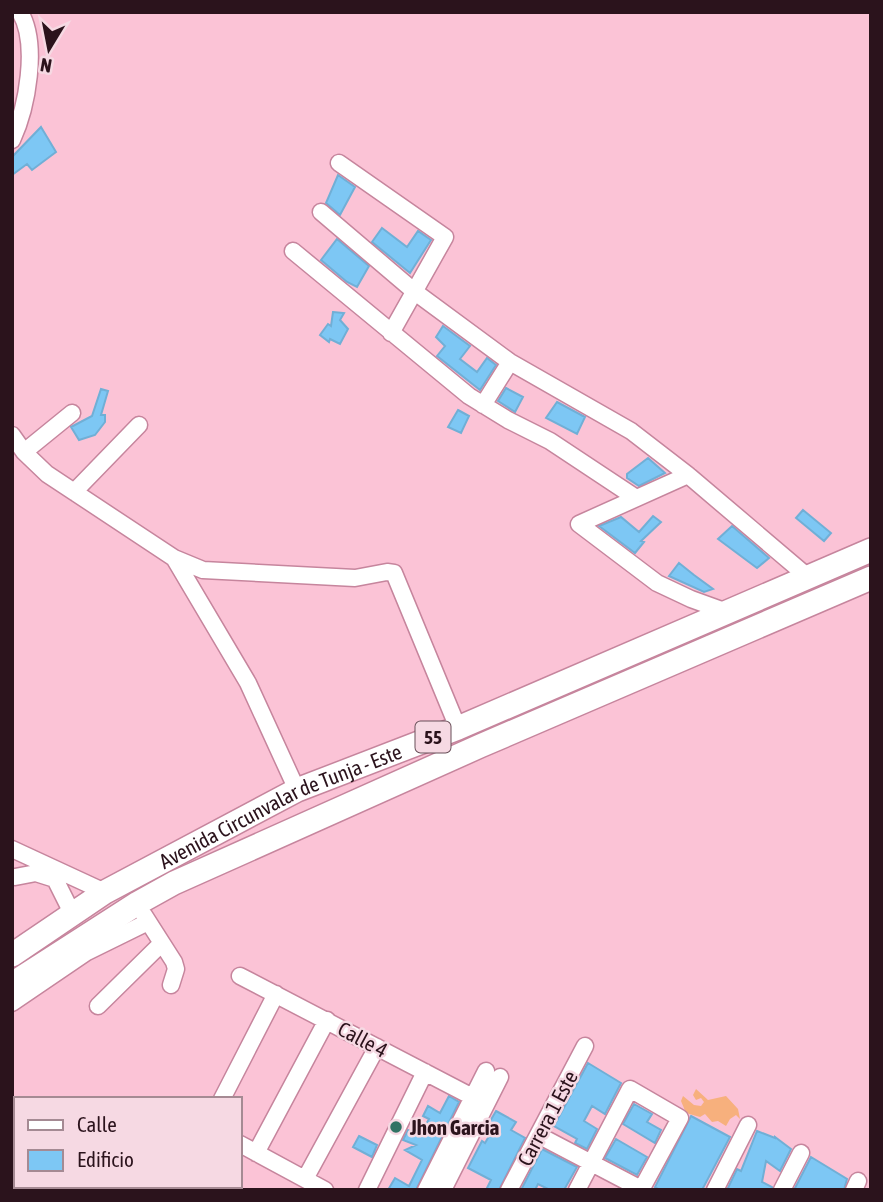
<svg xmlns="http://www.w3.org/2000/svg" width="883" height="1202" font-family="'Asap Condensed',sans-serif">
<rect width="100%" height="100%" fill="#fbc3d6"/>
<path fill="#f7b07d" d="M696,1089L708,1100L726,1096L738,1109L740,1119L736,1115L730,1119L726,1126L718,1121L712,1122L705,1114L700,1117L686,1113L681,1101L683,1096L694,1105L701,1106L704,1102L701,1098L696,1100L693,1095Z"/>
<path fill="#7dc7f4" stroke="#70afd6" stroke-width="2" d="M41,127L56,152L32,170L27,164L12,175V157Z
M338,175L355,187L340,215L326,203Z
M382,228L407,247L418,231L431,240L410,273L372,242Z
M337,239L369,266L357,287L347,282L321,260Z
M333,312L344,313L340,320L348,329L340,344L330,339L329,342L320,335L328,324L331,326Z
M443,326L470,346L460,359L477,372L487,358L496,365L480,390L437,356L445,346L436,337Z
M506,388L523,397L515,412L498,401Z
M101,389L108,391L101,415H105V422L95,435L79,440L71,427L92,416Z
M557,402L585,417L577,434L546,418Z
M458,410L469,416L461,433L448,427Z
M648,458L665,473L639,486L627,478V474Z
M803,510L831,533L824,541L796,518Z
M653,516L661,522L641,541L644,542L635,553L599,526L621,517L639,532Z
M732,526L769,558L757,568L718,539Z
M679,563L694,575L713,589L704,592L669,576Z
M588,1063L621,1083L605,1114L592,1106L584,1121L597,1129L587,1149L575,1143L577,1139L554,1126Z
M449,1096L459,1102L416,1190H388L395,1178L409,1186L422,1160L405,1150L416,1145L403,1140L408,1130L419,1136L429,1119L423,1116L428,1106L440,1113Z
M634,1104L652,1114L647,1122L661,1130L655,1143L623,1124Z
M496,1111L516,1122L511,1130L525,1138L499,1190H486L491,1180L468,1168L482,1141L485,1143L495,1126L489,1123Z
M691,1116L730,1137L702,1190H660L655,1187Z
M757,1131L775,1138V1137L791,1149L780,1171L766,1161L762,1182L772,1187V1190H727L737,1169L741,1171Z
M359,1136L377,1145L372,1157L353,1147Z
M616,1139L647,1157L637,1175L605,1158Z
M542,1149L577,1167L564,1190H550L538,1184L535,1190H521Z
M811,1157L847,1179L844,1190H794Z"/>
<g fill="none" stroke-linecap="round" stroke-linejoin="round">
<defs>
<path id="minor" d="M12,140C27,108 39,44 20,12
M339,163L445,237L391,333
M321,212L415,292L510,362L631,431L688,475L808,577
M293,251L469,396L508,420L550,441L636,498
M483,405L510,362
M12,435L24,452L47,474L174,558L248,683L297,790
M24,452L72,413
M688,475L579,524L657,583L691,599L727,612
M74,492L139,425
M174,558L203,570L355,578L387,572L394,573L458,728
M12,849L105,892
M15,877L36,873L55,879L72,913
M144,915L174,962L176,969L171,985
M240,976L486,1104
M12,1003L87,952L148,922
M98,1006L161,944
M222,1099L276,994
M12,1113L16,1109
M538,1135L643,1190
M240,1144L325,1190
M256,1153L327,1020
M305,1179L377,1047
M180,1186L187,1190
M367,1190L425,1072
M426,1190L486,1071
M443,1190L500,1077
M509,1190L585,1046
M577,1190L630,1089L680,1118L641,1190
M715,1190L748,1125
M782,1190L801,1153
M854,1190L858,1181"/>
<g id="highway">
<path id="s1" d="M12,955L105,892L297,790L458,728L871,550"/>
<path d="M12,984L138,903L174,883L480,746L871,578"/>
</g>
</defs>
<use href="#minor" stroke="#c6859d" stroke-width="19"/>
<use href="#highway" stroke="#c6859d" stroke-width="26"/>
<use href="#minor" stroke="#fff" stroke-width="16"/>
<use href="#highway" stroke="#fff" stroke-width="23"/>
</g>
<circle fill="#317364" stroke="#f6d9e3" stroke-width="2.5" cx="396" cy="1127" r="7"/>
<g text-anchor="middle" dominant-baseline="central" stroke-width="5" stroke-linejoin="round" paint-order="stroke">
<rect fill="#f6d9e3" stroke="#684e58" stroke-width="2" x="415.5" y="721.5" width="35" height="31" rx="5"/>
<g font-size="19" font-weight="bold" fill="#2b131c">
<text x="433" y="737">55</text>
</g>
<g font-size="21" fill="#2b131c" stroke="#f6d9e3">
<text stroke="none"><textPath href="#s1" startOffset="308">Avenida Circunvalar de Tunja - Este</textPath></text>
<text transform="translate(363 1039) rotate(28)">Calle 4</text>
<text transform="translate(547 1118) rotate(-62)">Carrera 1 Este</text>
</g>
<g font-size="21" font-weight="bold" fill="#2b131c" stroke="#f6d9e3" text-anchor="start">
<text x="410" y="1127">Jhon Garcia</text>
</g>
</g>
<rect width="883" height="1202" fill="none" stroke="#2b131c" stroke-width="28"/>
<rect x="14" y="1097" width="228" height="91" fill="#f6d9e3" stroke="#a58a93" stroke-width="2"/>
<rect x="28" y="1120" width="35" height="10" fill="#ffffff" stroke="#a58a93" stroke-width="2"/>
<text x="77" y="1132" font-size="21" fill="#2b131c">Calle</text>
<rect x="28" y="1150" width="35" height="21" fill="#7dc7f4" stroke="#a58a93" stroke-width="2"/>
<text x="77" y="1167" font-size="21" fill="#2b131c">Edificio</text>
<g transform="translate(49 49) rotate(190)" stroke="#f6d9e3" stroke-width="5" paint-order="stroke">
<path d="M0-5L12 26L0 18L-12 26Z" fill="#2b131c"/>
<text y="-10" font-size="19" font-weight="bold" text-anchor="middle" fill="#2b131c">N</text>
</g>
</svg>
